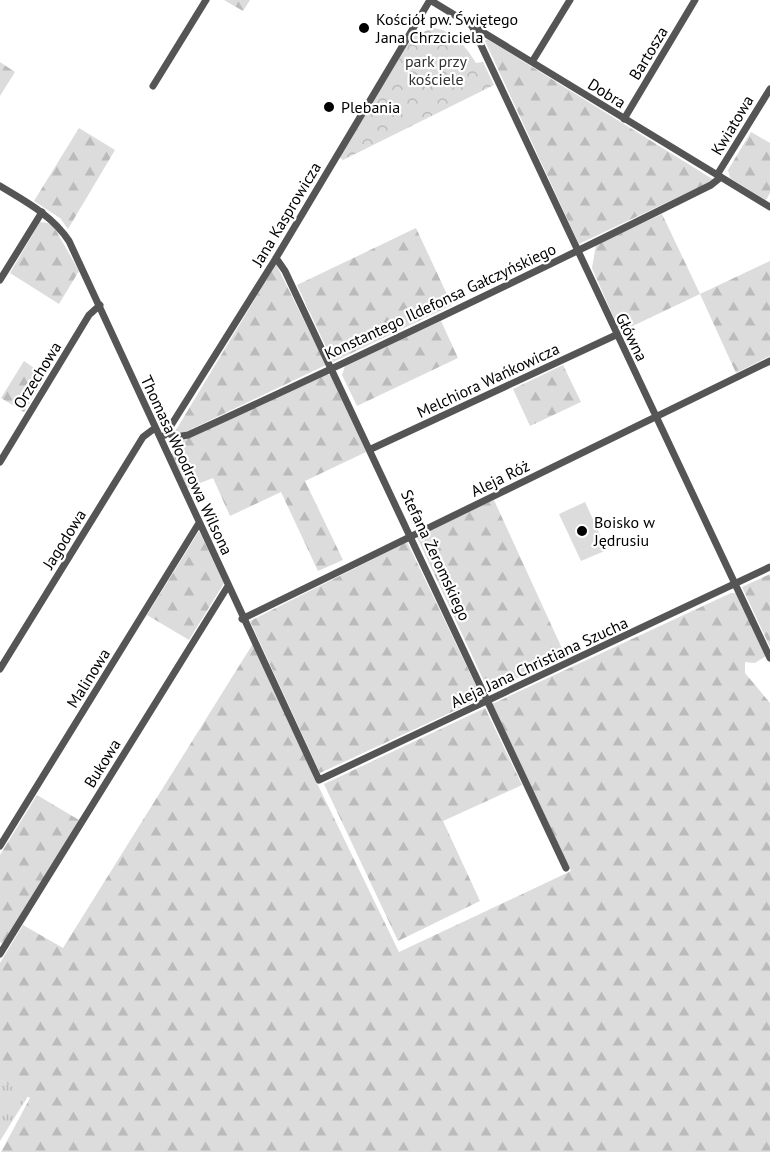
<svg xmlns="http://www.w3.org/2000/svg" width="770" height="1152" font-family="'PT Sans',sans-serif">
<defs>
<pattern id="grass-tufts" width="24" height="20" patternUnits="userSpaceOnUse" patternTransform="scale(1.5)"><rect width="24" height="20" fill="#dcdcdc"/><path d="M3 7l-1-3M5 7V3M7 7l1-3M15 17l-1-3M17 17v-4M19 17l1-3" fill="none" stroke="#bbb"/></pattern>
<pattern id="forest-firs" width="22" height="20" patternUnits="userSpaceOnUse" patternTransform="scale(1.5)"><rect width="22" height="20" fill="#dcdcdc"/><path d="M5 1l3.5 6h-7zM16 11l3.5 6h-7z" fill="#bbb"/></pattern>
<pattern id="park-crowns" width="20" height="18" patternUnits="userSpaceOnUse" patternTransform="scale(1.5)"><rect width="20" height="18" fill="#dcdcdc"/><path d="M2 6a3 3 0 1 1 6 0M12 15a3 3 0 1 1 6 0" fill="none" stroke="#bbb"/></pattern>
</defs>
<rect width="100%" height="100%" fill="#fff"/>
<path fill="url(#grass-tufts)" d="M0,1079L28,1096L0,1141Z"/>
<path fill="url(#forest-firs)" d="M224,0H250L243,11Z
M487,39L714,180L579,244L485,41Z
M0,62L15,72L0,96Z
M79,128L115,150L68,229L60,218L34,201Z
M751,132L770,143V193L766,200L730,178L728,170Z
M662,214L700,294L770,261V356L736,373L700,294L620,332L592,268L596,245Z
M40,222L48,223L54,227L79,271L59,304L10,273Z
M416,228L452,305L333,362L297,285Z
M276,264L326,365L181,434L176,430Z
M441,321L458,358L357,406L342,375L345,366Z
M24,361L46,376L24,412L1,398Z
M563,365L581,402L530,426L513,389Z
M324,373L330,375L366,452L305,481L343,560L318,571L281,492L230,516L213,478L187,488L171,455L176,443Z
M494,500L565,655L489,692L416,535Z
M199,531L224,583L189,640L147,615Z
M407,542L482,698L320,773L250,621Z
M770,574V647L742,587Z
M731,593H736L766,656L755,663L745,662V673L770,703V1152H1L30,1098L0,1079V963L23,925L63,948L254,642L315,779L399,952L571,871L492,704Z
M485,708L522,785L443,821L480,901L398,941L324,784Z
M37,795L79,820L3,944L0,942V855Z"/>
<path fill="url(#park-crowns)" d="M433,28C454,30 466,47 476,63L483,62L494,85L343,160L339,157L413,36Z"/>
<path fill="#dcdcdc" d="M585,502L607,550L581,561L559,514Z"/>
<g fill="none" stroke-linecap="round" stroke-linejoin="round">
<path stroke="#555" stroke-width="7" d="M430,0L770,207
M472,26L770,658
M532,62L570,0
M153,86L206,0
M624,119L695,0
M717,175L770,89
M0,186C26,202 52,215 69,241L319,780L770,567
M276,258L285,271L566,868
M0,280L42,212
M168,433L176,437L188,435C364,355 538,271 711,185L721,177
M165,435L276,258L430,0
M371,449L616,335
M0,462L89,315L100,305
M242,619L770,361
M0,669L143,437L155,428
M0,846L199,523
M0,954L228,586"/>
</g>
<g fill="#000" stroke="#fff" stroke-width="2">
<circle cx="364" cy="28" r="6"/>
<circle cx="329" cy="107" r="6"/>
<circle cx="582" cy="531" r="6"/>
</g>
<g text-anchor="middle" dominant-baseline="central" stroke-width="4.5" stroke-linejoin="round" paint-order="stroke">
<g font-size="16" fill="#000" stroke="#fff" text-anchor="start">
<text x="376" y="19">Kościół pw. Świętego<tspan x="376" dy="18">Jana Chrzciciela</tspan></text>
<text x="341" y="107">Plebania</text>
<text x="594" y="522">Boisko w<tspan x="594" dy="18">Jędrusiu</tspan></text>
</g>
<g font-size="16" fill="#000" stroke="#fff">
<text transform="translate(648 53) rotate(-59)">Bartosza</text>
<text transform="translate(607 93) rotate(32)">Dobra</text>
<text transform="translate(732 125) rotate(-59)">Kwiatowa</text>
<text transform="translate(286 214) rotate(-59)">Jana Kasprowicza</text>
<text transform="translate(440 301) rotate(-25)">Konstantego Ildefonsa Gałczyńskiego</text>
<text transform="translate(632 337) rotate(64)">Główna</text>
<text transform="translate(37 375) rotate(-58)">Orzechowa</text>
<text transform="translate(488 380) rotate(-25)">Melchiora Wańkowicza</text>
<text transform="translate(187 465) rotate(65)">Thomasa Woodrowa Wilsona</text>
<text transform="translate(500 478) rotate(-26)">Aleja Róż</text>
<text transform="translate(64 539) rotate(-58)">Jagodowa</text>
<text transform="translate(436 555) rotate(65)">Stefana Żeromskiego</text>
<text transform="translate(539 662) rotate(-25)">Aleja Jana Christiana Szucha</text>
<text transform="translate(88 678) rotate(-58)">Malinowa</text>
<text transform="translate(102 763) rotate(-58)">Bukowa</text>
</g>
<g font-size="16" fill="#333" stroke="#fff">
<text x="436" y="61">park przy<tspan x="436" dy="18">kościele</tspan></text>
</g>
</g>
</svg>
